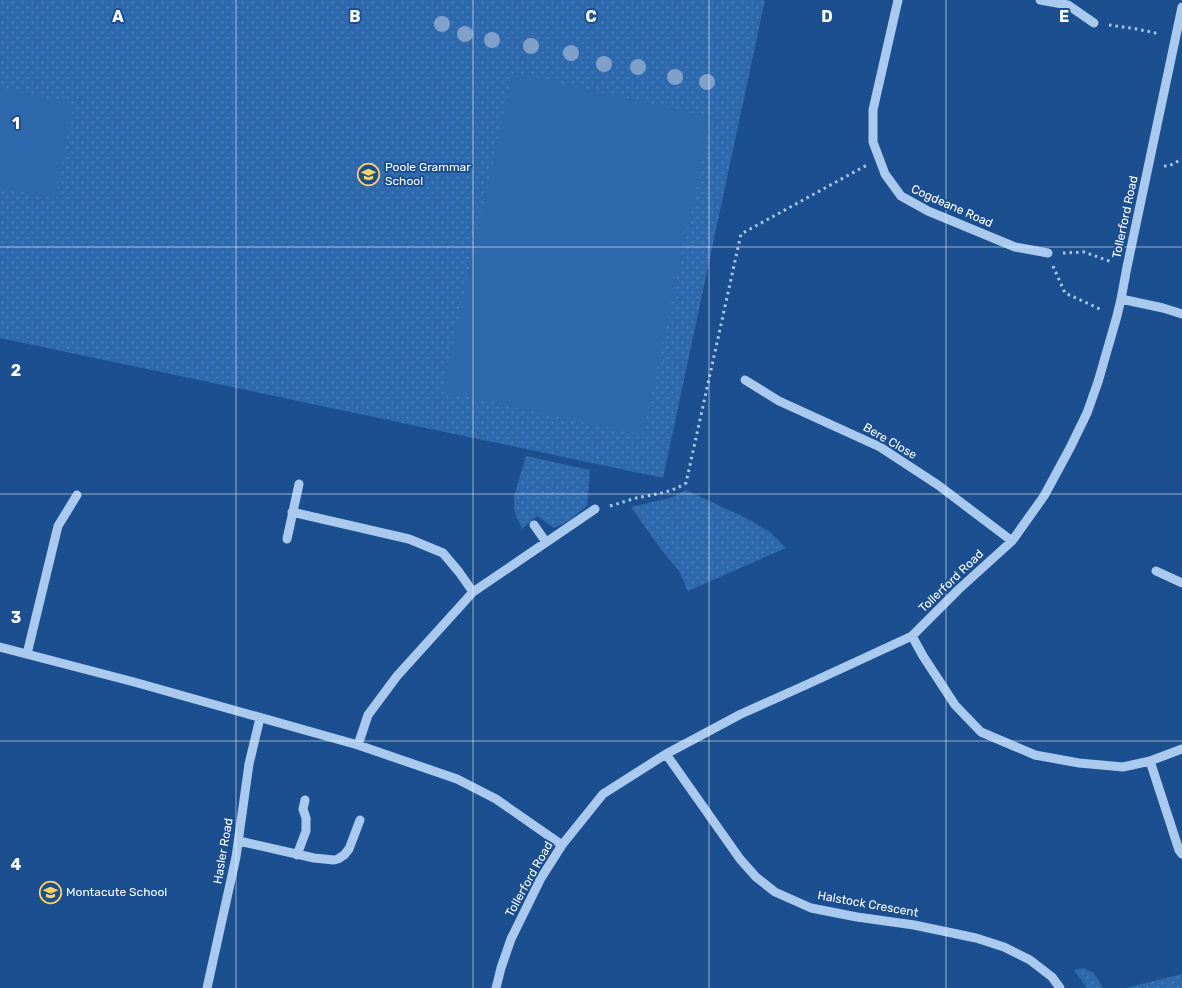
<svg xmlns="http://www.w3.org/2000/svg" width="1182" height="988" font-family="Rubik,sans-serif">
<defs>
<pattern id="grass-dots" width="8" height="8" patternUnits="userSpaceOnUse" patternTransform="scale(1.25)"><rect width="8" height="8" fill="#2e69ad"/><path d="M2 2h.1M6 6h.1" fill="none" stroke="#4d80b9" stroke-width="1.8" stroke-linecap="round"/></pattern>
</defs>
<rect width="100%" height="100%" fill="#1b4f8f"/>
<path fill="url(#grass-dots)" d="M0,0H765L663,478L0,338Z
M526,456L590,470L587,506L570,520L554,528L537,516L522,529L514,510V496Z
M686,490L746,518L770,532L786,548L688,591L679,571L660,548L631,507L673,497Z
M1084,968C1095,972 1098,979 1103,988H1087L1074,970Z
M1182,974V988H1126Z"/>
<path fill="#2e69ad" d="M513,73L712,117L642,435L442,391Z
M0,87L73,104L56,198L0,187Z"/>
<g fill="none" stroke-linecap="round" stroke-linejoin="round">
<path stroke="#a9c9ee" stroke-width="3" stroke-dasharray="2.5 4" stroke-linecap="butt" d="M1109,25L1137,29L1160,34
M1164,166H1169L1182,159
M1063,253L1084,252L1112,262
M1053,266L1065,293L1102,310
M610,506C621,503 631,499 641,497C657,494 672,492 686,483L741,234L867,165"/>
<path stroke="#a9c9ee" stroke-width="9" d="M898,0L873,110V142L885,174L901,196L928,211L1015,247L1048,253
M1040,0L1068,5L1094,23
M1121,299L1163,308L1182,314
M745,380L779,401L880,447L938,485L1012,541
M292,512L409,539L443,553L459,572L473,592
M534,525L546,542
M287,539L299,484
M1156,571L1182,583
M912,636L923,656L955,705L981,732L1035,755L1079,763L1123,767L1150,761L1182,749
M0,647L134,682L358,745L457,779L496,799L562,845
M27,654L58,526L77,495
M358,745L368,715L397,676L473,592L595,509
M666,754L740,859L756,877L775,892L811,908L857,917L914,925L976,938L1004,947L1030,960L1052,977L1060,988
M1150,761L1179,850L1182,854
M239,841L314,858L334,860L338,859L344,855L349,849L360,820
M297,855L306,831V818L303,809L305,800
M207,988L236,857L249,764L260,718
M496,988L501,968L511,939L541,878L562,845L603,794L666,754L741,714L808,684L912,636L959,589L1012,541L1044,496L1070,448L1087,413L1098,382L1117,316L1121,299L1127,267L1182,7"/>
</g>
<g fill="#7ea0ca">
<circle cx="442" cy="24" r="8"/>
<circle cx="465" cy="34" r="8"/>
<circle cx="492" cy="40" r="8"/>
<circle cx="531" cy="46" r="8"/>
<circle cx="571" cy="53" r="8"/>
<circle cx="604" cy="64" r="8"/>
<circle cx="638" cy="67" r="8"/>
<circle cx="675" cy="77" r="8"/>
<circle cx="707" cy="82" r="8"/>
</g>
<path fill="none" stroke="#fff" stroke-width="1" stroke-opacity="0.55" d="M236,0V988M473,0V988M709,0V988M946,0V988M0,247H1182M0,494H1182M0,741H1182"/>
<defs>
<symbol id="school-ring" viewBox="-11 -11 22 22"><circle r="9.5" fill="#1b4f8f" stroke="#ffd166" stroke-width="1.5"/><path d="M0-5L7-2L0 1L-7-2ZM-4 1L0 2.5L4 1V4Q0 6-4 4Z" fill="#ffd166"/></symbol>
</defs>
<g fill-rule="evenodd">
<use href="#school-ring" x="356" y="162" width="25" height="25"/>
<use href="#school-ring" x="38" y="880" width="25" height="25"/>
</g>
<g text-anchor="middle" dominant-baseline="central" stroke-width="4" stroke-linejoin="round" paint-order="stroke">
<g font-size="12" fill="#fff" stroke="#1b4f8f" text-anchor="start">
<text x="385" y="167">Poole Grammar<tspan x="385" dy="14">School</tspan></text>
<text x="66" y="892">Montacute School</text>
</g>
<g font-size="12" fill="#fff" stroke="#1b4f8f">
<text transform="translate(952 206) rotate(24)">Cogdeane Road</text>
<text transform="translate(1125 217) rotate(-78)">Tollerford Road</text>
<text transform="translate(890 441) rotate(30)">Bere Close</text>
<text transform="translate(951 581) rotate(-44)">Tollerford Road</text>
<text transform="translate(223 851) rotate(-80)">Hasler Road</text>
<text transform="translate(529 879) rotate(-61)">Tollerford Road</text>
<text transform="translate(868 904) rotate(10)">Halstock Crescent</text>
</g>
</g>
<g font-size="16" text-anchor="middle" font-weight="bold" fill="#fff" stroke="#1b4f8f" stroke-width="4" stroke-linejoin="round" paint-order="stroke">
<text x="118" y="22">A</text>
<text x="355" y="22">B</text>
<text x="591" y="22">C</text>
<text x="827" y="22">D</text>
<text x="1064" y="22">E</text>
<text x="16" y="129">1</text>
<text x="16" y="376">2</text>
<text x="16" y="623">3</text>
<text x="16" y="870">4</text>
</g>
</svg>
